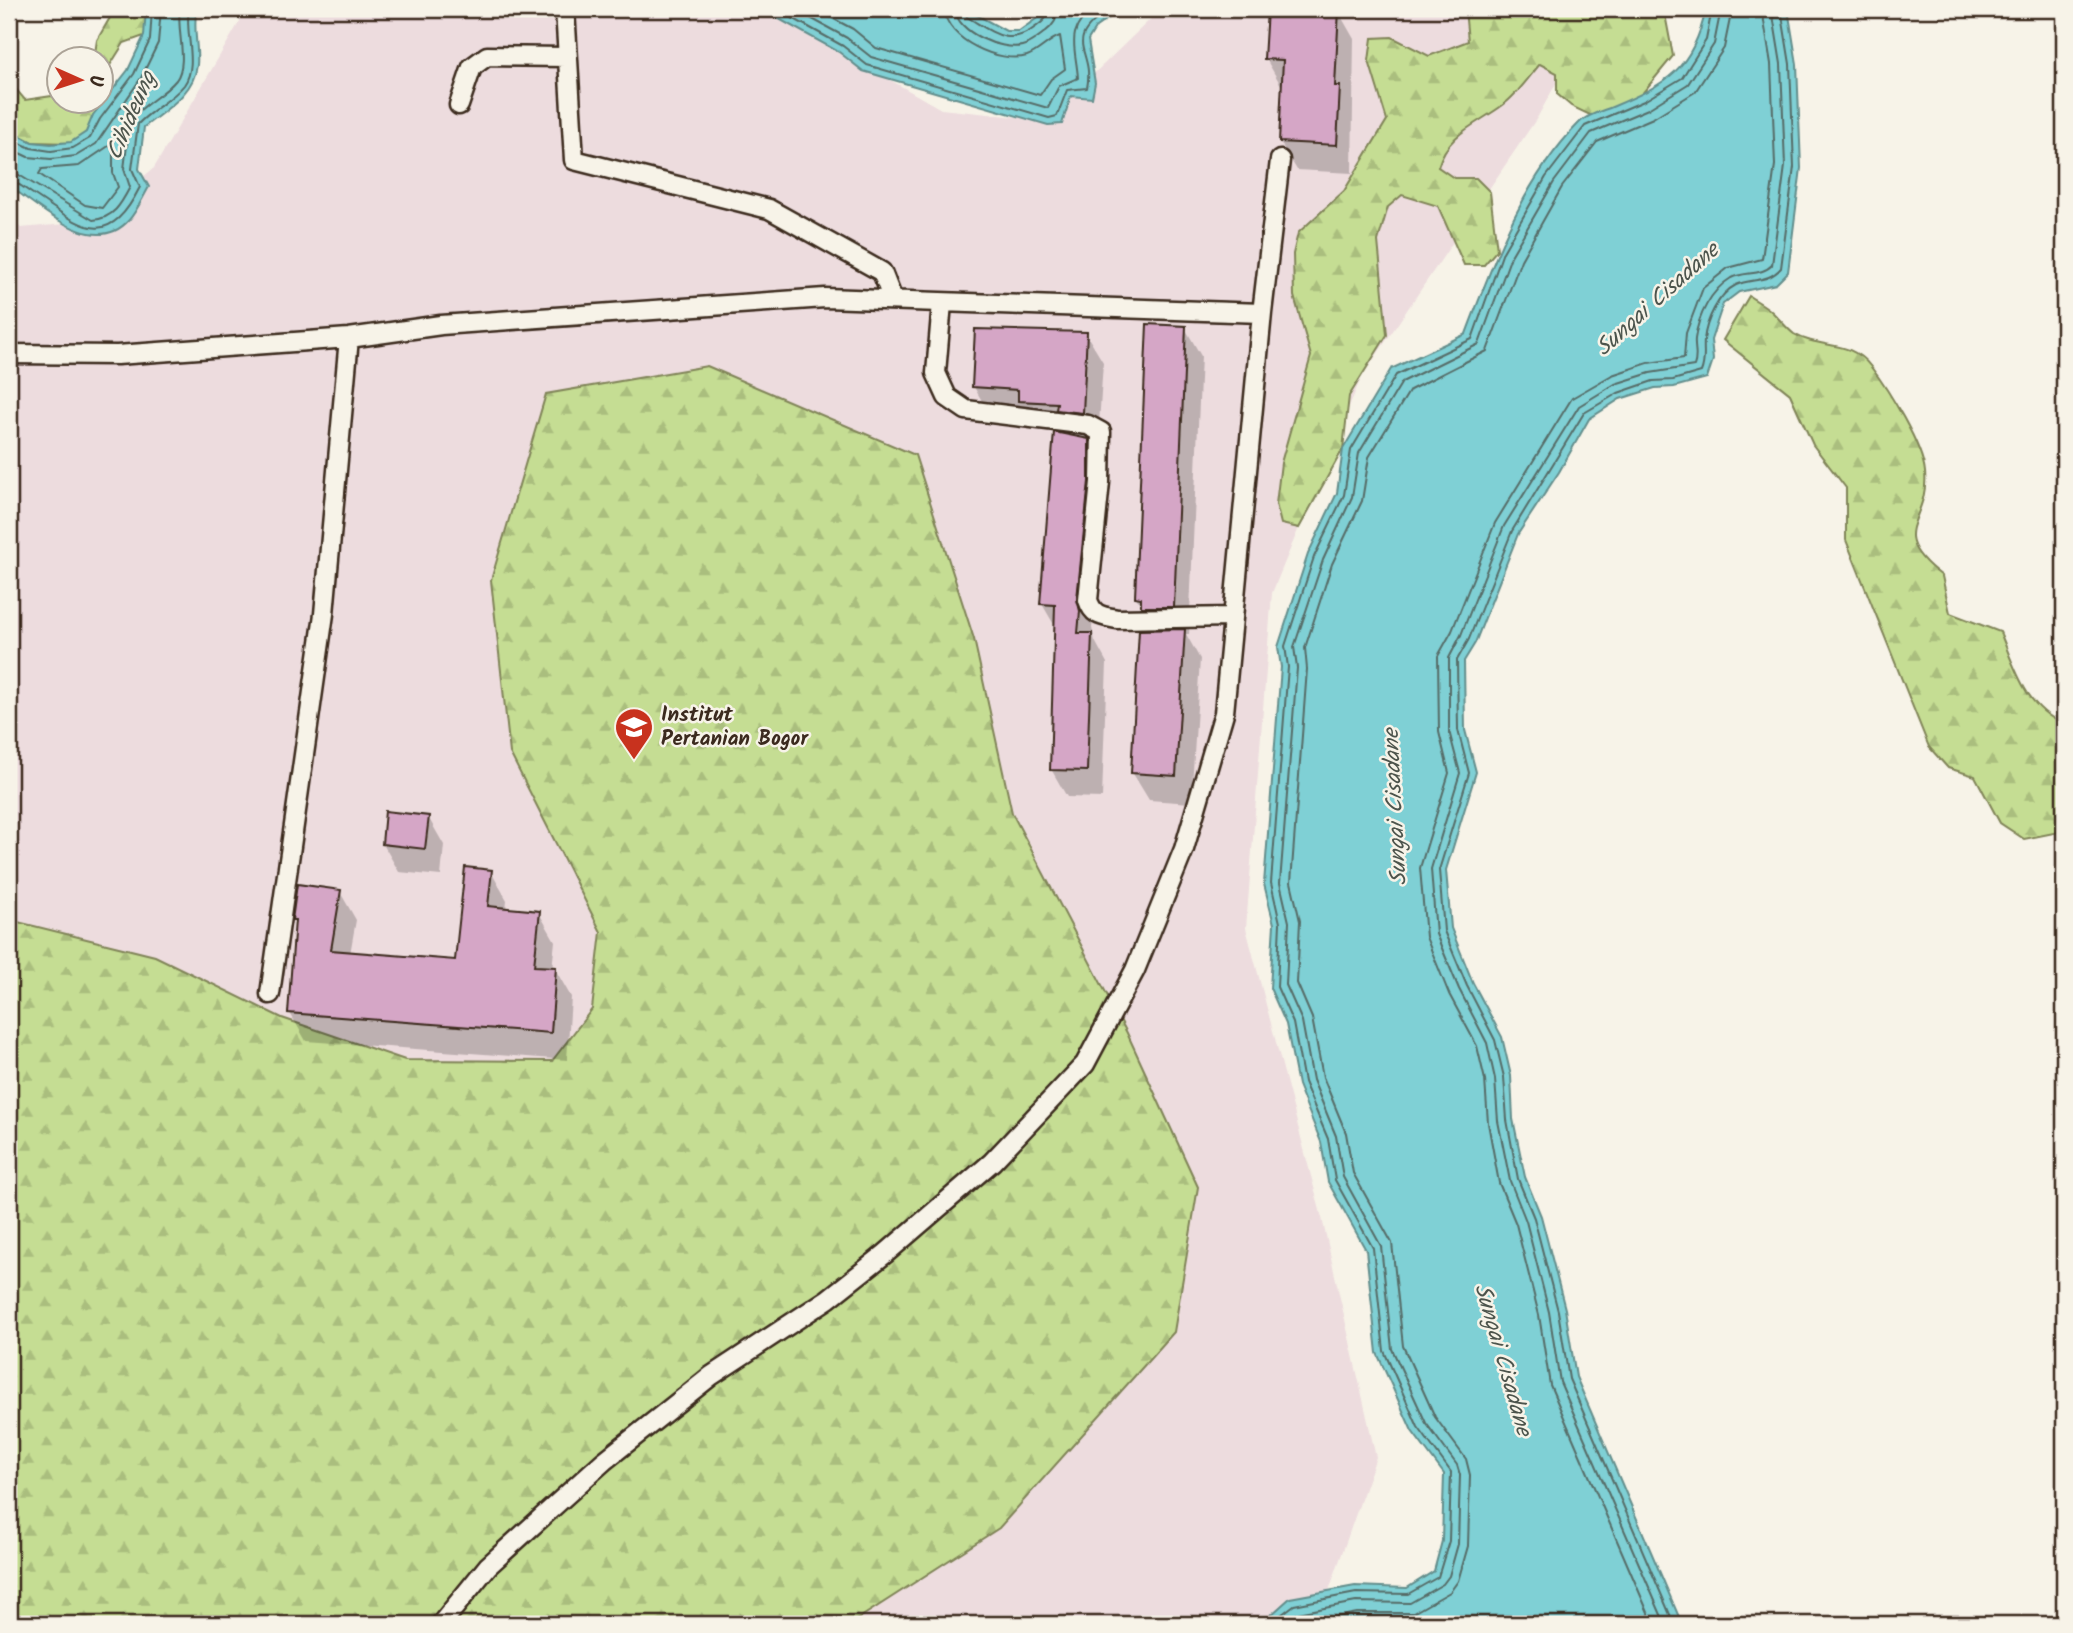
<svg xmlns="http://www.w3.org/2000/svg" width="2073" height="1633" font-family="Kalam,sans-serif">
<defs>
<pattern id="forest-firs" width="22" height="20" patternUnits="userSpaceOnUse" patternTransform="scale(1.75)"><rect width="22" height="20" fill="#c5dd93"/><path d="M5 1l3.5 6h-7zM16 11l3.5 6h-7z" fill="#aabe7e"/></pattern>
</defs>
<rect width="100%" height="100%" fill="#f7f3e8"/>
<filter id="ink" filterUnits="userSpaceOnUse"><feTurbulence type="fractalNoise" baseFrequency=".0143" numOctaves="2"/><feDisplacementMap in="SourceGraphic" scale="14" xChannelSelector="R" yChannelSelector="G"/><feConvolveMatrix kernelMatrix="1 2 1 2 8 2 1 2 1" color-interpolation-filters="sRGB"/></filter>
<g filter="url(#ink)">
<path fill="#eddcde" d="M247,9H766L941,109L1046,120L1161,9H1597L1537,118L1361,378L1272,593L1246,928L1322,1218L1376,1457L1327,1596L1287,1624H9V218L21,228L88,222L154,168Z"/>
<path fill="url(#forest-firs)" stroke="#808458" stroke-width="2" d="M115,9H155L144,36L124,43L102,78L113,97L108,144L32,142L9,130V81L25,100L59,95L60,102H102V60L94,59L97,40Z
M1465,9H1664L1673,56L1641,95L1639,114L1611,125L1571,106L1557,94V73L1540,64C1529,77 1517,95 1503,105C1476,125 1448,133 1438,167L1454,178H1476L1490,192L1497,250L1484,265H1464L1438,206L1402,195L1388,207L1378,241L1387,335L1349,396L1343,449L1299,528L1281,524L1276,504L1281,463L1311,356L1294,296L1293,254L1298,233L1344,191L1387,120L1369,61L1372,38L1392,37L1429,56L1468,41Z
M1749,296C1756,301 1765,305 1771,311C1779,318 1786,328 1794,334C1821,350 1849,338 1871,367C1888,389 1923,446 1925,472C1930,524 1883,531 1942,576L1950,613L2000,632C2015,668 2025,708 2064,724V831L2024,839L2000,823L1975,776L1948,768L1929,747L1846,540V488L1813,445L1790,394L1723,340Z
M707,366L915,455L974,639L1012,813L1127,1033L1198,1187L1174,1332L999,1528L850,1624H9V925L18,922L155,956L282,1018L405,1060L552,1061L592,1009L601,932L510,753L491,580L546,394Z"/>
<path fill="#7fd0d5" stroke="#648e8c" stroke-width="2" d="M146,9H197C192,28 199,46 197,65C194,94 165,110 144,127L139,169L149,187C143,197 137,211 129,220C94,259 41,207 9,186V130L32,142L51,144L71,142L86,132L93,115L128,70L144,36Z
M761,9H966L1006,31H1019L1040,16L1044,9H1122L1096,27L1088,40L1095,83L1092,98L1071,96L1062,124L1048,125L863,71L839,52Z
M1706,9H1788L1797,64L1801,168L1788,272L1776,284L1739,292L1723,304L1711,340L1713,360L1707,378L1674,387L1655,388L1620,399L1589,419L1559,472L1518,534L1475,643L1464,661L1465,730L1476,772L1446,870L1451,928L1473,983L1502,1037L1511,1076L1513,1119L1525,1177L1541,1216L1565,1309L1576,1377L1682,1624H1261L1290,1598L1355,1586L1407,1588L1434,1571L1442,1541L1444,1474L1412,1431L1377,1353L1366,1250L1328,1182L1321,1142L1298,1085L1286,1024L1270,988L1274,924L1264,884L1281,667L1278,647L1308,554L1337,493L1343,449L1391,369L1466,334C1494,260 1522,181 1579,123C1586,115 1602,111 1612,107C1667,84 1693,69 1706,9Z"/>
<path fill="#0003" d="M1269,9L1338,11L1354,39L1352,173L1297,170L1280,142L1282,87L1266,59Z
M1185,328L1201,356L1189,634H1186L1200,659L1191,803L1149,800L1132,772L1157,631L1136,597Z
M1086,334L1103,362L1098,440L1088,439L1105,468L1104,510L1092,628L1095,641L1107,663L1102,798L1067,797L1051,769L1056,628L1042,604L1074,438L1070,430L1035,428L1029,417L990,415L974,387Z
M428,817L444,845L441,876L399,872L383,844Z
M491,872L507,900L506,909L539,913L555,941L552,969H555L571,997L567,1060L306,1041L290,1013L297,925L294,919L340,892L356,920L350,954L457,962Z"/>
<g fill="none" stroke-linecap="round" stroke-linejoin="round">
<path stroke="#566c67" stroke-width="2" d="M776,9L843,46L867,65L1049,118L1057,116L1067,90L1087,88C1095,47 1059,44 1110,9
M794,9L847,38L871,57L1048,108L1059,86L1078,78C1076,48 1064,30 1094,9
M815,9L853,29L876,48L1040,95L1051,79L1065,69L1060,36C1048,40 1039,52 1027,56C1000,64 946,40 944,9
M955,9C956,32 1001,51 1022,46C1030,44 1038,37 1045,32C1053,26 1058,19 1058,9
M964,9L967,17C994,33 1009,48 1037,26C1044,21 1048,17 1049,9
M9,138L31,148L51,151L73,148L90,138L100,119L134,74L150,40L152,9
M113,143V173L118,187L102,208L85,205L39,174L42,169L79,166Z
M9,148L28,157L51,159L76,156L96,144L141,78L158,43L161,9
M9,172L19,175L93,220C114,218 121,204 130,187L124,169L130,121C142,104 163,96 176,80C189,63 176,29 180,9
M9,181C18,182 25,189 33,194C81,225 106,254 140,187L132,169L138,124C151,110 172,100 184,85C199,65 184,31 189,9
M1269,1624L1294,1605L1356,1593L1408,1594L1438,1577L1449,1541L1451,1472L1418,1427L1384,1351L1373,1248L1335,1180L1328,1139L1304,1082L1293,1023L1277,987L1280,923L1271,883L1288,667L1285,646L1314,557L1344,495L1351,450L1396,375L1472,339L1503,252L1546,177L1585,126L1644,101L1682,78L1706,40L1712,9
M1283,1624L1298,1613L1356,1602L1410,1603L1443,1584L1449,1576L1458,1544L1460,1475L1457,1465L1426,1423L1392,1349L1381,1246L1343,1177L1336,1136L1313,1080L1302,1021L1286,985L1289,922L1280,883L1297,668L1294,647L1323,560L1352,497L1359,453L1402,382L1479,344L1511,256L1554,182L1591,133L1648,109L1688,84L1714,44L1721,9
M1300,1624L1357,1613H1413L1450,1592L1458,1581L1468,1546L1470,1475L1466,1459L1435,1417L1403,1346L1392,1243L1353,1173L1346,1133L1323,1077L1312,1018L1297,983L1300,921L1291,882L1307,669L1305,648L1332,564L1362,501L1369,457L1410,390L1487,351L1521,260L1562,187L1597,142L1653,118L1695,92L1724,48L1732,9
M1653,1624L1550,1385L1539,1315L1516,1224L1499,1183L1488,1123L1485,1080L1477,1046L1449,994L1426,937L1420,868L1449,773L1439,732L1438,656L1452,631L1495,523L1572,398L1612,375L1648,363L1684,358L1686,333L1703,288L1728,268L1762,259L1775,165L1771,64L1762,9
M1665,1624L1560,1382L1549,1312L1526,1221L1510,1181L1498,1121L1495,1079L1487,1043L1459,989L1436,934L1431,869L1460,773L1449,731V658L1461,635L1504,526L1579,406L1615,384L1650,373L1694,366C1698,356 1694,348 1695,339C1698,316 1711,290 1731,278C1744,271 1762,276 1772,265L1785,166L1781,64L1772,9
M1674,1624L1569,1379L1558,1311L1534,1218L1518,1179L1507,1120L1504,1077L1495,1040L1467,986L1444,931L1439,870L1469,773L1458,730L1457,660L1469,639L1512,531L1584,413L1618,393L1653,381L1673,380L1701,372C1706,360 1703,353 1704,340C1706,321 1718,294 1736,285C1753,278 1768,283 1781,268L1794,167L1790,64L1781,9"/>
</g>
<path fill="#d5a6c6" stroke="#3b2a1e" stroke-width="2" d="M1267,9H1339L1335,86H1340L1337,145L1279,142L1283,60L1264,59Z
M1147,324L1186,326L1174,607H1141V598L1135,597Z
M975,329L1087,332L1083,413L1056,410L1057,403L1018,401V390L972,387Z
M1054,432L1089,439V481L1077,599L1080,611L1078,633H1092L1087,771L1050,770L1055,605L1040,604Z
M1185,629L1176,776L1131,773L1139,630Z
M385,811L429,816L425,849L382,844Z
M465,867L492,870L488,906L540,911L534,966L556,967L551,1033L288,1013L295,920H292L297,884L341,890L331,950L455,960Z"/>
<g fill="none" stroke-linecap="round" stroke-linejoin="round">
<defs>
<path id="service" d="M565,9L574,160L769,209L882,272L893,300
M459,105L472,67L487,56L567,57
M942,303L936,373L947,397L966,410L1088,425L1101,432L1100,482L1088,600C1093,616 1102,616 1117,619L1233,617
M1262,313L1280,160
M9,354L117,355L349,338L441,325L825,298L1262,313L1224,713L1184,849L1135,970L1085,1064L992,1162L885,1254L828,1299L711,1376L604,1461L488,1566L441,1624
M270,994L324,614L349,338"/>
</defs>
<use href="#service" stroke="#3b2a1e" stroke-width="23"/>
<use href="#service" stroke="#f7f3e8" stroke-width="18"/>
</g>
</g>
<defs>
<symbol id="university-pin" viewBox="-11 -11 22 30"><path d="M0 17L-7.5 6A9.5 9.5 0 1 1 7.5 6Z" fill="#c8321e" stroke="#f7f3e8"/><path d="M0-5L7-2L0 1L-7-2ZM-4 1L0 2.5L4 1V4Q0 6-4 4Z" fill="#fff"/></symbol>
</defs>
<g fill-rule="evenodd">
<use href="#university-pin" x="612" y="705" width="44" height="60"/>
</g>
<g text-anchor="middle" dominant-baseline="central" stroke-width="5" stroke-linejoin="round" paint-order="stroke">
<g font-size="21" font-weight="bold" fill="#3b2a1e" stroke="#f7f3e8" text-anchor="start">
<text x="661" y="715">Institut<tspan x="661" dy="24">Pertanian Bogor</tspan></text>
</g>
<g font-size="23" font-style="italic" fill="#4c544c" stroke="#f7f3e8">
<text transform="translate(132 116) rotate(-67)">Cihideung</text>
<text transform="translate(1658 300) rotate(-42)">Sungai Cisadane</text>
<text transform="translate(1396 807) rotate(-93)">Sungai Cisadane</text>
<text transform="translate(1502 1360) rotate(74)">Sungai Cisadane</text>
</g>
</g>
<rect width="2073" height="1633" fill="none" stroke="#f7f3e8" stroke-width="35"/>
<rect x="18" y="18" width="2038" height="1598" fill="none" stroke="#3b2a1e" stroke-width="2.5" filter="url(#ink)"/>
<g transform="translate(80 80) rotate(93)"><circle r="33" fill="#f7f3e8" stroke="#aca397" stroke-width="2"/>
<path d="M0-5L12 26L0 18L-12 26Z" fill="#c8321e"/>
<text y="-10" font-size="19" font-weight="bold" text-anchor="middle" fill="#3b2a1e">U</text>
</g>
</svg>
